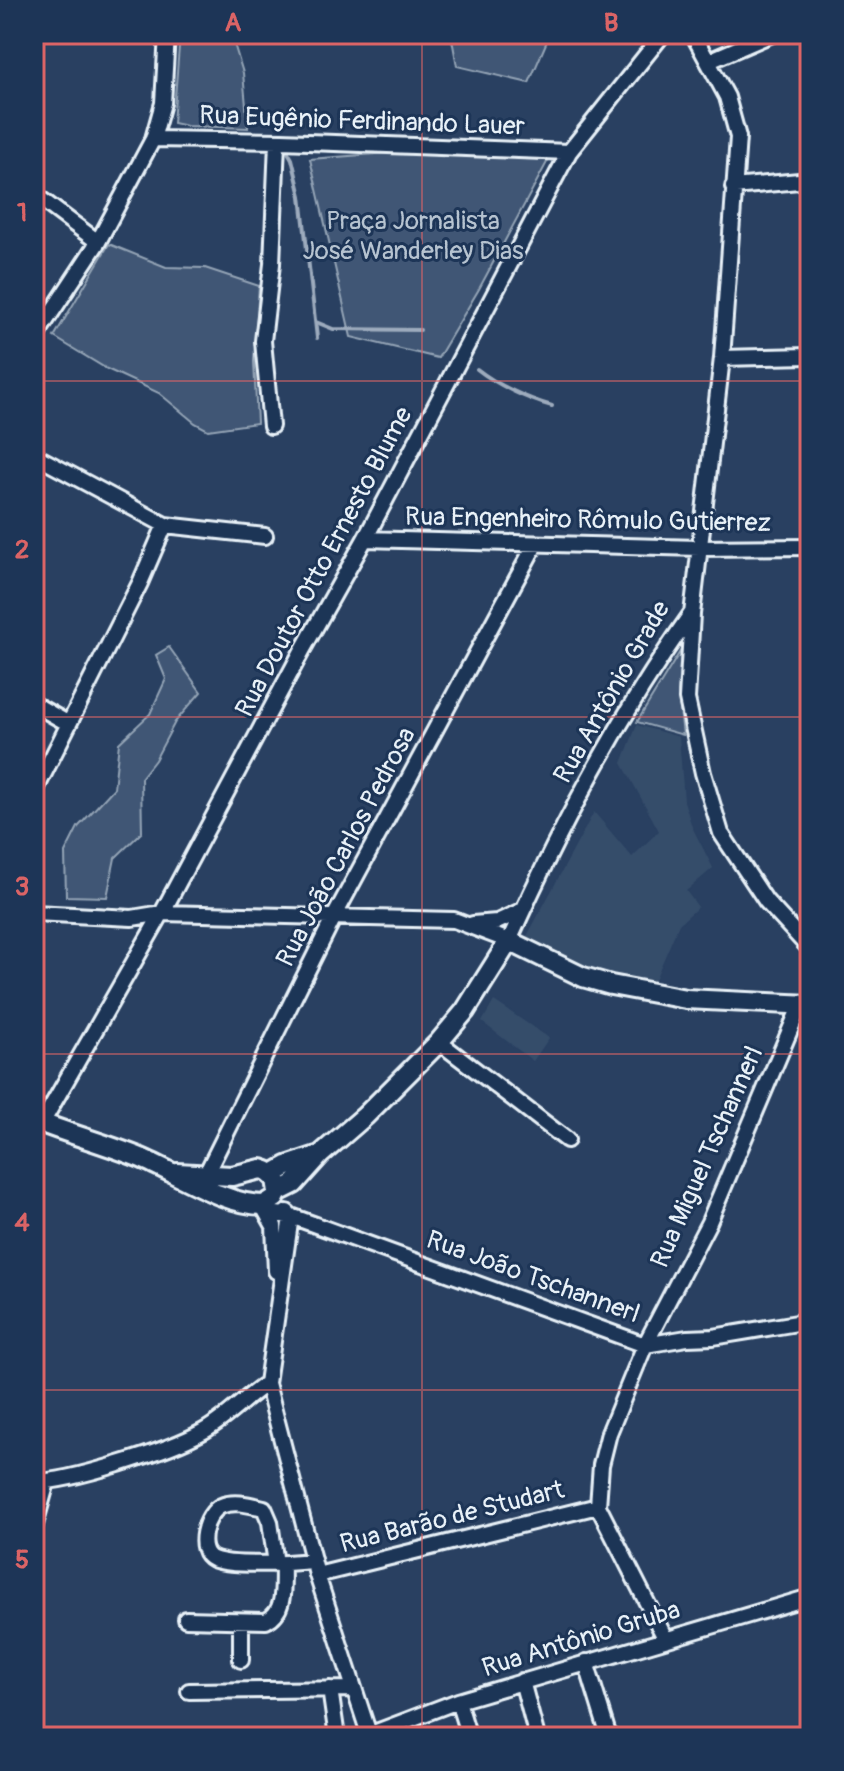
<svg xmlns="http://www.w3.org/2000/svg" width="844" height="1771" font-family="Pangolin,sans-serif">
<rect width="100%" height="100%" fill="#294061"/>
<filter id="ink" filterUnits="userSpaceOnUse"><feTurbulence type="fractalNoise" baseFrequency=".0125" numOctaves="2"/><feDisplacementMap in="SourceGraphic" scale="16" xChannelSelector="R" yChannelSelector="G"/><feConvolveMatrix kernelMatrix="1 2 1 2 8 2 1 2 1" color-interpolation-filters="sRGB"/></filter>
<g filter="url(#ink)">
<path fill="#364d6b" d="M637,725L679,737L684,801L692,827L713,868L686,891L698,907L679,924L653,984L603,974L526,938L594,812L632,857L659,831L622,763Z
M494,1001L549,1038L533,1061L482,1022Z"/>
<path fill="#415774" stroke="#94a4b6" stroke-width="2" d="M180,34H231L243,73L248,128L187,126L173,123Z
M451,34H550L529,83L457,66Z
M429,150L552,153L479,289L438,358L351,337L310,159Z
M109,244L166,267L205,268L259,286L254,362L257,423L208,430L195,423L159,393L107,369L54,337Z
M169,647L201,692L175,722L155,760L141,778L142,832L115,858L107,897L66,896L65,853L78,827L114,788L119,743L150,714L166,679L156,655Z
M681,650L678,692L683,735L637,722Z"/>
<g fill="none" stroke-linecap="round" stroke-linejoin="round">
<path stroke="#9dabbd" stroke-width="4" d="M284,145L292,159L301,196L317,338
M316,322L333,329L420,330
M477,369C497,385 527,399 552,406"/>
<defs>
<path id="minor" d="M693,34L727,97L738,137L722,358L692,614L687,699L703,773L721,833L766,901L810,949
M709,61L772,34
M153,139L282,141L569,152
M733,187L810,180
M34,194L98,242
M34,339L98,242L153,139L163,103L167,34
M722,358L810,356
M271,426L263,341L272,264L277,142
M34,455L165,525L265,536
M365,539L699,548L810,547
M34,704L69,724
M34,793L140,583L165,525
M34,913L132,918L162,913L454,920L509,941C560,827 619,716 691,614
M473,924L497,922L523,910
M439,1042L567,1140
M42,1123L162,913L302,651L365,539L569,152L663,34
M206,1174L334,917L535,545
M265,1210L274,1226L276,1271
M287,1212L291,1216L267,1383L317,1575L370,1737
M268,1213L291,1216L645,1345L687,1338L713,1337L797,1323L810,1318
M34,1482C70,1482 170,1450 202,1432C226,1419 244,1398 267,1383
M34,1528L47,1482
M276,1564L270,1522L264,1508C251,1505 234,1500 221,1506C205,1513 195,1551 213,1559C232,1567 291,1563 313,1561
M317,1575L598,1506
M186,1619L266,1621C287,1611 282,1584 283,1564
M665,1638L598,1506L601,1465L609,1433L645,1345L709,1222L801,1004
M241,1660V1621
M586,1662L609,1737
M522,1681L537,1737
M330,1689L337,1737
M189,1691L353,1689
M458,1701L469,1737
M363,1737L458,1701L810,1597
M804,1737L810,1731"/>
<path id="secondary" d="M34,1120C69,1134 106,1144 141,1158C177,1173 224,1205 264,1205L275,1198L278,1192L276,1179L267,1171L261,1169L232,1176L177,1173
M273,1174L287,1166L317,1156
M278,1192L294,1184L320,1155L365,1116L439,1042L465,1011L509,941L583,977L611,985L686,999L810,1005"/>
</defs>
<use href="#minor" stroke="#e8f1f8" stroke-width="20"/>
<use href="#secondary" stroke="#e8f1f8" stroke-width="24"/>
<use href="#minor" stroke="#1d3557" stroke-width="14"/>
<use href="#secondary" stroke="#1d3557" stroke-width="18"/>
</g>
</g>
<path fill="none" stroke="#db6466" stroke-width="2" stroke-opacity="0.55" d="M422,34V1737M34,381H810M34,717H810M34,1054H810M34,1390H810"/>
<g text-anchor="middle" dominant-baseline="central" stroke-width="6" stroke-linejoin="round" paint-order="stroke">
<g font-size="26" fill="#e8f1f8" stroke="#1d3557">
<text transform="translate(362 121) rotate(2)">Rua Eugênio Ferdinando Lauer</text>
<text transform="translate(588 520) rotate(1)">Rua Engenheiro Rômulo Gutierrez</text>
<text transform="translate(324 562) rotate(-62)">Rua Doutor Otto Ernesto Blume</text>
<text transform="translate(612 692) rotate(-60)">Rua Antônio Grade</text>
<text transform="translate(346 847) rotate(-62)">Rua João Carlos Pedrosa</text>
<text transform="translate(707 1157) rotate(-66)">Rua Miguel Tschannerl</text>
<text transform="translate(533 1277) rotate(20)">Rua João Tschannerl</text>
<text transform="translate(452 1517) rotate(-14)">Rua Barão de Studart</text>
<text transform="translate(581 1639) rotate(-17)">Rua Antônio Gruba</text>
</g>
<g font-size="26" fill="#b6c3d0" stroke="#1d3557">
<text x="413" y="221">Praça Jornalista<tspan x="413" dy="30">José Wanderley Dias</tspan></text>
</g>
</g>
<rect width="844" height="1771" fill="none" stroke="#1d3557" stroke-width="88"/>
<rect x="44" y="44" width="756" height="1683" fill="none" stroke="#db6466" stroke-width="3"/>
<g font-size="26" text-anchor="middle" font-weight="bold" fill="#db6466">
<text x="233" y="31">A</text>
<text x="611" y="31">B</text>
<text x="22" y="221">1</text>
<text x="22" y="558">2</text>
<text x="22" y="895">3</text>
<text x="22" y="1231">4</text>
<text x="22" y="1568">5</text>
</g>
</svg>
